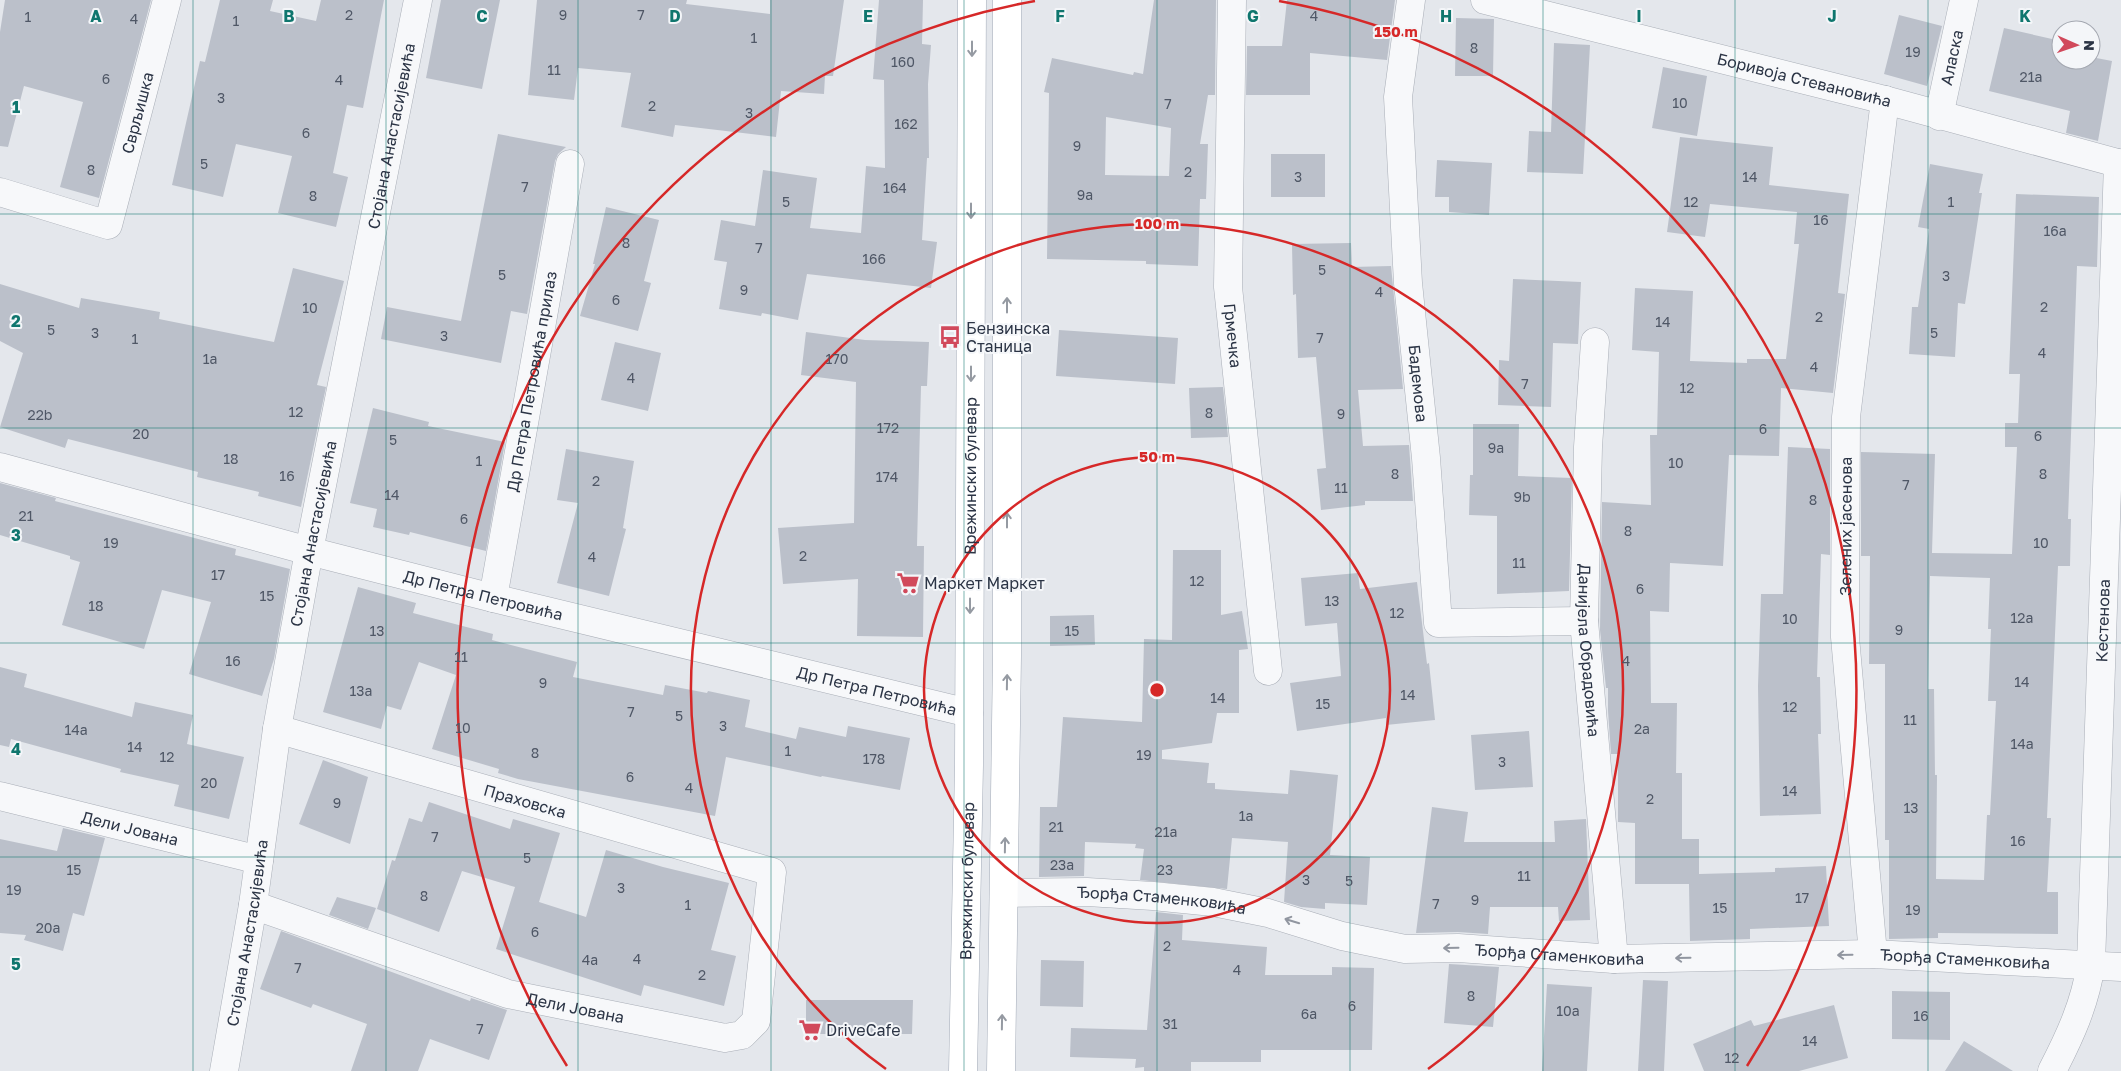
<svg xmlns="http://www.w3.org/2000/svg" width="2121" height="1071" font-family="'Golos Text',sans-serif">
<rect width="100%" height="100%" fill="#e4e7ec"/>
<path fill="#bbc0ca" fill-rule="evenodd" d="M5,0H151L99,198L60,187L83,102L24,86L8,147L0,146V32Z
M220,0H273L270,11L316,21L321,0H384L363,108L347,105L333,173L348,177L336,227L278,213L292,156L236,144L223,197L172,185L200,61L205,62Z
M441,0H500L482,89L426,78Z
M537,0H687L686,4L770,14V0H844L833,76H825L824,94L781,91L776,137L675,125L673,137L621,127L631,73L578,68L574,100L528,95Z
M879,0H923L922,44L931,45L928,84L929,158H927L922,240L937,242L931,288L807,274L798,320L762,313L761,316L719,309L727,262L714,260L721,220L755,226L763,170L817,178L810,228L861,233L866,166L885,168L884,80L873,79Z
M1154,0H1216L1215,95H1208L1200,144H1208L1206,199H1200L1198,266L1146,264V261L1047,259L1049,93L1044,92L1052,58L1133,75L1134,72L1143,74ZM1106,117L1171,128L1169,176L1105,175Z
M1287,0H1395L1387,60L1310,53V95H1246L1247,46H1282Z
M1899,15L1942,26L1927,86L1884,74Z
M1456,18L1494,19L1493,76H1455Z
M2004,28L2061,41V60H2091V57L2112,61L2098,141L2066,133L2070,111L1989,91Z
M1554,43L1590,45L1583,174L1527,172L1529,131L1551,132Z
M1663,67L1707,76L1697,136L1652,128Z
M498,134L566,147L558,154L555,161L527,314L511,311L501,363L381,339L387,307L461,321Z
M1680,137L1773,147L1769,185L1849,194L1838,293L1845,294L1833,393L1781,388L1779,456L1729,455L1723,566L1670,563L1669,612L1650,611L1651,703H1677L1676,773H1682V839H1699V874L1775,872V868L1826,866L1829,926L1750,929V939L1690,941L1689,884H1635V823L1618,822V754H1611L1608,711V688H1606L1600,630L1602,502L1651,505L1650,435H1657L1659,352L1632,350L1635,288L1693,291L1690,361L1747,363V359H1786L1799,244H1794L1797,212L1710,204L1705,237L1667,232Z
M1271,154H1325V197H1271Z
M1437,160L1492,163L1489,215L1449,212V197H1435Z
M1930,164L1983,174L1979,193H1982L1965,304L1958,303L1955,357L1909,354L1912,307H1918L1929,229L1918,227Z
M2016,194L2099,197L2097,267L2077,266L2068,519H2071L2070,566H2058L2047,818H2051L2047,892H2058V934L1938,933V938L1889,939V840H1885V664H1869L1870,556H1861V452L1935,454L1932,553L2012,554L2017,447H2005V423H2018L2020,374H2009ZM1930,576L1990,578L1988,629H1991L1988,701H1996L1990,815H1987L1984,880L1936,879L1937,775H1935L1934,689H1928Z
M606,207L659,220L644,281L651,283L638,331L580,316L595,264H593Z
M1351,243L1352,267L1391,266L1403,389L1358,390L1363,446L1409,445L1413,501H1365V505L1321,510L1317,469L1326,468L1316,357L1298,358L1296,294L1293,295L1292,244Z
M293,268L344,281L317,385L326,387L301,507L258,496L259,492L197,477L198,472L68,439L65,448L0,427L23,353L0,341V284L79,308L81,298L160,312L159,319L274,342Z
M1513,279L1581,282L1578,344L1553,343L1551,407L1498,405L1499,360L1509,361Z
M1059,330L1178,338L1175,384L1056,376Z
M806,332L865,340L929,342L927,386H921L917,546H924L923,637L857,636L858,579L783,584L778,528L854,523L856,382L801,375Z
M615,342L661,353L648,411L601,400Z
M1223,387L1228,437L1191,438L1189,388Z
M373,408L429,422L428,426L505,442L486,551L410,532L409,535L373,527L377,509L350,503Z
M1473,424H1519L1518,476L1572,478L1569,591L1497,594V516L1469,515L1470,475H1473Z
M1788,447L1830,449V555L1821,554L1817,677H1820L1821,734H1818L1821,814L1760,816L1758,686L1761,594H1783Z
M566,449L634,461L623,528L626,529L609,596L557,583L578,503L557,500Z
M0,483L56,498L55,501L236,549L235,555L290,569L274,659L262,696L189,674L211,602L162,590L144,649L62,625L80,562L70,559V556L0,535Z
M1173,550H1221V615L1242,611L1248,649L1239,650V713H1217L1212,743L1162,750V759L1209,763L1207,783H1215V789L1288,794L1290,770L1338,775L1330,855L1370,857L1367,905L1325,903V909L1301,907L1284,902L1288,842L1232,838L1227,889L1140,880L1144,849L1135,848L1136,844L1085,842L1084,876L1039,877L1040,807H1057L1063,717L1142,722L1144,639L1172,640Z
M1358,573L1360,589L1417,582L1427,664L1429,663L1435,720L1386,725V718L1297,731L1290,683L1341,676L1337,623L1305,626L1301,578Z
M358,587L416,603L413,613L493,634L492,640L577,662L573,677L663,695L665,685L707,693L708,691L750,700L745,727L796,739L799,727L846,737L848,726L910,738L900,790L822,776L821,777L726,757L715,816L518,779L498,773L499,769L432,749L456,675L419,662L401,710L387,706L381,729L323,712Z
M1094,615L1095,645L1050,646V616Z
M0,667L27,674L24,687L132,717L135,702L193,715L187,744L244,757L229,819L174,806L179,785L120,772L121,769L11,739L9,747L0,745Z
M1529,731L1533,787L1475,790L1471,735Z
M323,760L368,777L350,844L299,824Z
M429,802L510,829L513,819L560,833L539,902L586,917L606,850L663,867L729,883L711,950L736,956L724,1006L644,985L641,996L496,949L515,887L462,871L439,932L377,909L392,860L395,861L409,818L422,822Z
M1432,807L1468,812L1464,842H1555L1554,821L1586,819L1590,920L1559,921L1558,907H1490L1488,934L1458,932L1416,933Z
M63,828L105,838L84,916L73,913L63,951L24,940L26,935L0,933V839L57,851Z
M337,897L376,908L368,929L329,915Z
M1156,912L1183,915L1182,940L1267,947L1265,975H1332V967L1374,968L1372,1050H1261V1062H1191V1071H1144V1067L1135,1068L1136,1059L1070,1057L1071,1028L1147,1030Z
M281,931L470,1001L471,998L507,1010L489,1060L430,1039L418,1071H351L367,1024L313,1004L311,1008L260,989Z
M1041,960L1084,961L1083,1007L1040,1006Z
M1449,964L1499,967L1493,1027L1444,1023Z
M1643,980L1668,981L1664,1071H1638Z
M1547,984L1592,987L1587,1071H1542Z
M1892,991L1950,992V1040L1892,1039Z
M806,1000H913L912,1034H806Z
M1834,1005L1848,1058L1799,1071H1704L1693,1044L1751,1020L1754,1026Z
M1964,1041L2013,1071H1945Z"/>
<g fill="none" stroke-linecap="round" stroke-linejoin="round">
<defs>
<g id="minor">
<path id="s1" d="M1232,0L1228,287L1268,671"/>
<path id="s2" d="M1411,0L1398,97L1408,283L1426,458L1438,623L1584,621"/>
<path id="s3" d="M1485,0L1885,100L2121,164"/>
<path id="s4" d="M1939,116L1964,0"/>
<path id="s5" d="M0,192L108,225L167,0"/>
<path id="s6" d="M1595,342L1588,447L1584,621L1614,959"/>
<path id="s7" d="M0,467L309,551L493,598L969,713"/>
<path id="s8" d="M493,598L570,164"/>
<path id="s9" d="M0,796L259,860"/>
<path id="s10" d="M1004,893L1087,892L1153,896L1213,902L1268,913L1342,936L1405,949L1458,948L1614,959L1873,954L2121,967"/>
<path id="s11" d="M253,905L508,994L725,1038L742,1035L756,1021L772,872L277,729"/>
<path id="s12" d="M1873,954L1845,637L1846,417L1885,100"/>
<path id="s13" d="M224,1071L253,905L277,729L309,551L418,0"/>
<path id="s14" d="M2052,1071C2070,1036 2085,1004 2091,964L2118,163"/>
</g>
<g id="major">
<path id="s15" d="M963,1071L969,765L972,0"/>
<path d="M1001,1071L1007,656V0"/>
</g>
</defs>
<use href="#minor" stroke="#a9aeb7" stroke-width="29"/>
<use href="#major" stroke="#a3abb8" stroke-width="29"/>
<use href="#minor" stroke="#f7f8fa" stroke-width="28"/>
<use href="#major" stroke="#fff" stroke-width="28"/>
</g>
<defs><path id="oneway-shaft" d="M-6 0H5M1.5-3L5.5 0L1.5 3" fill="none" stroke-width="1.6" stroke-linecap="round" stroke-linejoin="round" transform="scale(1.25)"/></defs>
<g stroke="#959aa2">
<use href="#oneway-shaft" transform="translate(972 49) rotate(90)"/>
<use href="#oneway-shaft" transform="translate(971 211) rotate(90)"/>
<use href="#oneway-shaft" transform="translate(1007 305) rotate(-90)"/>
<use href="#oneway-shaft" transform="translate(971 374) rotate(90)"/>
<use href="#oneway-shaft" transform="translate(1007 520) rotate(-90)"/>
<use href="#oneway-shaft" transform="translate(970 606) rotate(90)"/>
<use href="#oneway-shaft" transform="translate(1007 682) rotate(-89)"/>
<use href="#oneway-shaft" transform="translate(1005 845) rotate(-89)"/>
<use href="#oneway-shaft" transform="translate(1002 1022) rotate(-89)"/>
</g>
<g stroke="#9196a0">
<use href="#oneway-shaft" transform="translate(1292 921) rotate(-163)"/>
<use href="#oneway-shaft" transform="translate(1451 948) rotate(179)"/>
<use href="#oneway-shaft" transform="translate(1845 955) rotate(179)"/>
<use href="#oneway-shaft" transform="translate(1683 958) rotate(179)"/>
</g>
<path fill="none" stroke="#0f766e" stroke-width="1" stroke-opacity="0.55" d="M193,0V1071M386,0V1071M578,0V1071M771,0V1071M964,0V1071M1157,0V1071M1350,0V1071M1543,0V1071M1735,0V1071M1928,0V1071M0,214H2121M0,428H2121M0,643H2121M0,857H2121"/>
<g fill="none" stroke="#d62828" stroke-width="2.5">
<circle cx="1157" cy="690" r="233"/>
<path d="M886 1069A466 466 0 1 1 1428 1069"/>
<path d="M567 1066A700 700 0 0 1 1035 1M1279 1A700 700 0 0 1 1747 1066"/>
</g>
<defs>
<symbol id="bus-bare" viewBox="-9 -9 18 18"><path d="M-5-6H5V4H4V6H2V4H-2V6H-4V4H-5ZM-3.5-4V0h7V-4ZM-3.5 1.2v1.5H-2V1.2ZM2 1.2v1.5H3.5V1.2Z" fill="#d1495b" stroke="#f4f6f9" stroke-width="2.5" paint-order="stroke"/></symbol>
<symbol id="supermarket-bare" viewBox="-9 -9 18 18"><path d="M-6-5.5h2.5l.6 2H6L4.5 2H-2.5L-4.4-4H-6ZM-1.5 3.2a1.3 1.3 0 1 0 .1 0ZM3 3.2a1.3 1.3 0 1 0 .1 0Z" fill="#d1495b" stroke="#f4f6f9" stroke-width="2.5" paint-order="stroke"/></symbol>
</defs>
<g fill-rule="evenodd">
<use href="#bus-bare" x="934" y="321" width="32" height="32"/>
<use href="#supermarket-bare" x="892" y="567" width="32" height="32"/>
<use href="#supermarket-bare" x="794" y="1014" width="32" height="32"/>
</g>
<g text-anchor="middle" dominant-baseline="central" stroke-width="4" stroke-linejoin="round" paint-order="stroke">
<g font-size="14" fill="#4f5766">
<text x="349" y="14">2</text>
<text x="563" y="14">9</text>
<text x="641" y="14">7</text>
<text x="1314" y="15">4</text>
<text x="28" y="16">1</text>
<text x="134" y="18">4</text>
<text x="236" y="20">1</text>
<text x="754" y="37">1</text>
<text x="1474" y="47">8</text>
<text x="1913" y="51">19</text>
<text x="903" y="61">160</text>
<text x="554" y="69">11</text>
<text x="2031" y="76">21a</text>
<text x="106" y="78">6</text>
<text x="339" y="79">4</text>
<text x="221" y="97">3</text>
<text x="1680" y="102">10</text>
<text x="1168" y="103">7</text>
<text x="652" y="105">2</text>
<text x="749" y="112">3</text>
<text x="906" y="123">162</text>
<text x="306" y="132">6</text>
<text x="1077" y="145">9</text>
<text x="204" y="163">5</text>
<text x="91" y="169">8</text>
<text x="1188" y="171">2</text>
<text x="1298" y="176">3</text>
<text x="1750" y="176">14</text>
<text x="525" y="186">7</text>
<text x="895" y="187">164</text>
<text x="1085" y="194">9a</text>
<text x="313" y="195">8</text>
<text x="786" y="201">5</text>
<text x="1691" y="201">12</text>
<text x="1951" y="201">1</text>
<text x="1821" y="219">16</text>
<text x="2055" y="230">16a</text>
<text x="626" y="242">8</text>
<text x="759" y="247">7</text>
<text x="874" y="258">166</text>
<text x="1322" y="269">5</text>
<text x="502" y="274">5</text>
<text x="1946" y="275">3</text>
<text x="744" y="289">9</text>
<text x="1379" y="291">4</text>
<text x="616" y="299">6</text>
<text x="2044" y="306">2</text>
<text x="310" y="307">10</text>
<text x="1819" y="316">2</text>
<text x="1663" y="321">14</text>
<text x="51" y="329">5</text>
<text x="95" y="332">3</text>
<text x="1934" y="332">5</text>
<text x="444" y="335">3</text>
<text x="1320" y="337">7</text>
<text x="135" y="338">1</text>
<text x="2042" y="352">4</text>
<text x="210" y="358">1a</text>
<text x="837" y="358">170</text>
<text x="1814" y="366">4</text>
<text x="631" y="377">4</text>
<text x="1525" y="383">7</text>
<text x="1687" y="387">12</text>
<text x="296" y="411">12</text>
<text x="1209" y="412">8</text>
<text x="1341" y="413">9</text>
<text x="40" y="414">22b</text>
<text x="888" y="427">172</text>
<text x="1763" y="428">6</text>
<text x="141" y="433">20</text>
<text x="2038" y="435">6</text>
<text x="393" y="439">5</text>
<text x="1496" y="447">9a</text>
<text x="231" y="458">18</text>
<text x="479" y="460">1</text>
<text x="1676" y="462">10</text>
<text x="1395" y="473">8</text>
<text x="2043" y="473">8</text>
<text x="287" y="475">16</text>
<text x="887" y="476">174</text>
<text x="596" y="480">2</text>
<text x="1906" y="484">7</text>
<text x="1341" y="487">11</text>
<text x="392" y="494">14</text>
<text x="1522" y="496">9b</text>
<text x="1813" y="499">8</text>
<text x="26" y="515">21</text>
<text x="464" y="518">6</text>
<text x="1628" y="530">8</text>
<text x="111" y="542">19</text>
<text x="2041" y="542">10</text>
<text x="803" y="555">2</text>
<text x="592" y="556">4</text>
<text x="1519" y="562">11</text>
<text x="218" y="574">17</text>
<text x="1197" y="580">12</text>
<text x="1640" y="588">6</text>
<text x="267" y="595">15</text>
<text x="1332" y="600">13</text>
<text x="96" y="605">18</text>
<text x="1397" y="612">12</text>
<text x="2022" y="617">12a</text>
<text x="1790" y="618">10</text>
<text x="1899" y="629">9</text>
<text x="377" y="630">13</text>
<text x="1072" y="630">15</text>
<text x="461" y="656">11</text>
<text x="233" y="660">16</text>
<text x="1626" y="660">4</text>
<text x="2022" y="681">14</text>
<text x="543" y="682">9</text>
<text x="361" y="690">13a</text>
<text x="1408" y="694">14</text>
<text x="1218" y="697">14</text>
<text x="1323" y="703">15</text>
<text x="1790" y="706">12</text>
<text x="631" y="711">7</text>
<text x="679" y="715">5</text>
<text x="1910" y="719">11</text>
<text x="723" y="725">3</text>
<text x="463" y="727">10</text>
<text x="1642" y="728">2a</text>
<text x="76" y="729">14a</text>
<text x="2022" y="743">14a</text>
<text x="135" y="746">14</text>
<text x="788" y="750">1</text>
<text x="535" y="752">8</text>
<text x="1144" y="754">19</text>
<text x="167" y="756">12</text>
<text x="874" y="758">178</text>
<text x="1502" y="761">3</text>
<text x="630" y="776">6</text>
<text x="209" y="782">20</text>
<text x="689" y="787">4</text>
<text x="1790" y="790">14</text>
<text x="1650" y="798">2</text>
<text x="337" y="802">9</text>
<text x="1911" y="807">13</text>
<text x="1246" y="815">1a</text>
<text x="1056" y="826">21</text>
<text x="1166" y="831">21a</text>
<text x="435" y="836">7</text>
<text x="2018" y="840">16</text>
<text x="527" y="857">5</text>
<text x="1062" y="864">23a</text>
<text x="74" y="869">15</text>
<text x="1165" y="869">23</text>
<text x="1524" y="875">11</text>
<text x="1306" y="879">3</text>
<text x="1349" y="880">5</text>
<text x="621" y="887">3</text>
<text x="14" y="889">19</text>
<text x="424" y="895">8</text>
<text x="1802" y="897">17</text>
<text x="1475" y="899">9</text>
<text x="1436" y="903">7</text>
<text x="688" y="904">1</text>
<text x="1720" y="907">15</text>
<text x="1913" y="909">19</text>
<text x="48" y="927">20a</text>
<text x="535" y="931">6</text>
<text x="1167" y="945">2</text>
<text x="637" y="958">4</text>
<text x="590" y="959">4a</text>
<text x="298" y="967">7</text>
<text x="1237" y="969">4</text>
<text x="702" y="974">2</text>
<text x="1471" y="995">8</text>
<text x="1352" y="1005">6</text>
<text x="1568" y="1010">10a</text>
<text x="1309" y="1013">6a</text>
<text x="1921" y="1015">16</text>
<text x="1170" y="1023">31</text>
<text x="480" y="1028">7</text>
<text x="1810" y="1040">14</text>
<text x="1732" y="1057">12</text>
</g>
<g font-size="16" fill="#2b3445" stroke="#f4f6f9">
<text stroke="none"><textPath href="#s4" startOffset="60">Аласка</textPath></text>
<text stroke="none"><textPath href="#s3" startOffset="329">Боривоја Стевановића</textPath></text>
<text stroke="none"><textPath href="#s5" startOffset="229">Сврљишка</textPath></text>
<text stroke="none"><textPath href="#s13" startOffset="950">Стојана Анастасијевића</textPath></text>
<text stroke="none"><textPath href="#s1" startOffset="336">Грмечка</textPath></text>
<text stroke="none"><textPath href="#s8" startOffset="220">Др Петра Петровића прилаз</textPath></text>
<text stroke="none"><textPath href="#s2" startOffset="385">Бадемова</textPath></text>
<text stroke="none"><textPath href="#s15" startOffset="595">Врежински булевар</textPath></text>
<text stroke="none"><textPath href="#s12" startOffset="429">Зелених јасенова</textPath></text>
<text stroke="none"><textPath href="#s13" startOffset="545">Стојана Анастасијевића</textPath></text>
<text stroke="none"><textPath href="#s7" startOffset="500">Др Петра Петровића</textPath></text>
<text stroke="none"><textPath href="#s14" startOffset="458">Кестенова</textPath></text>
<text stroke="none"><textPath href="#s6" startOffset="309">Данијела Обрадовића</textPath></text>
<text stroke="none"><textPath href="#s7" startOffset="905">Др Петра Петровића</textPath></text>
<text transform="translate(525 801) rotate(16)">Праховска</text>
<text stroke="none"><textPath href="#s9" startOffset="134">Дели Јована</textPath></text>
<text stroke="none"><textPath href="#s15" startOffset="190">Врежински булевар</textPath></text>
<text stroke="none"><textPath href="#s10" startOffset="158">Ђорђа Стаменковића</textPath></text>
<text stroke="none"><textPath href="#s13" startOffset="140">Стојана Анастасијевића</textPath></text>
<text stroke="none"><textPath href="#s10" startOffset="562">Ђорђа Стаменковића</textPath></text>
<text stroke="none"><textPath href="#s10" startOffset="968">Ђорђа Стаменковића</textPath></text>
<text stroke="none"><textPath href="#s11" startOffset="339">Дели Јована</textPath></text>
</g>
<g font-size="16" fill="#2b3445" stroke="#f4f6f9" text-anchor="start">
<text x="966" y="328">Бензинска<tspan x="966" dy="18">Станица</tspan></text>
<text x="924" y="583">Маркет Маркет</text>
<text x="826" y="1030">DriveCafe</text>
</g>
</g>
<g font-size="16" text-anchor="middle" font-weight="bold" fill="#0f766e" stroke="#f4f6f9" stroke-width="4" stroke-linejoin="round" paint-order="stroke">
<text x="96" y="22">A</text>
<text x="289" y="22">B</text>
<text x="482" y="22">C</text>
<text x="675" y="22">D</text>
<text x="868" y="22">E</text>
<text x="1060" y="22">F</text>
<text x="1253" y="22">G</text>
<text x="1446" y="22">H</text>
<text x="1639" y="22">I</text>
<text x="1832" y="22">J</text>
<text x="2025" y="22">K</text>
<text x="16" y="113">1</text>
<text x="16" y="327">2</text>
<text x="16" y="541">3</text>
<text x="16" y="755">4</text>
<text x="16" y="970">5</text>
</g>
<circle cx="1157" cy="690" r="8" fill="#d62828" stroke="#f4f6f9" stroke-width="2.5"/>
<g font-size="15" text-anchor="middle" font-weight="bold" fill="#d62828" stroke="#f4f6f9" stroke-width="4" stroke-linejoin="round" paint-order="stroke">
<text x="1396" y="37">150 m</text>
<text x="1157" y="229">100 m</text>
<text x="1157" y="462">50 m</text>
</g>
<g transform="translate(2076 45) rotate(92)"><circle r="24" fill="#f4f6f9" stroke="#a4a8b1"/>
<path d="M0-4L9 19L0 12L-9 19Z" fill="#d1495b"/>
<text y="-8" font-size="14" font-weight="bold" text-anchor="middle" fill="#2b3445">N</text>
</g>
</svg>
